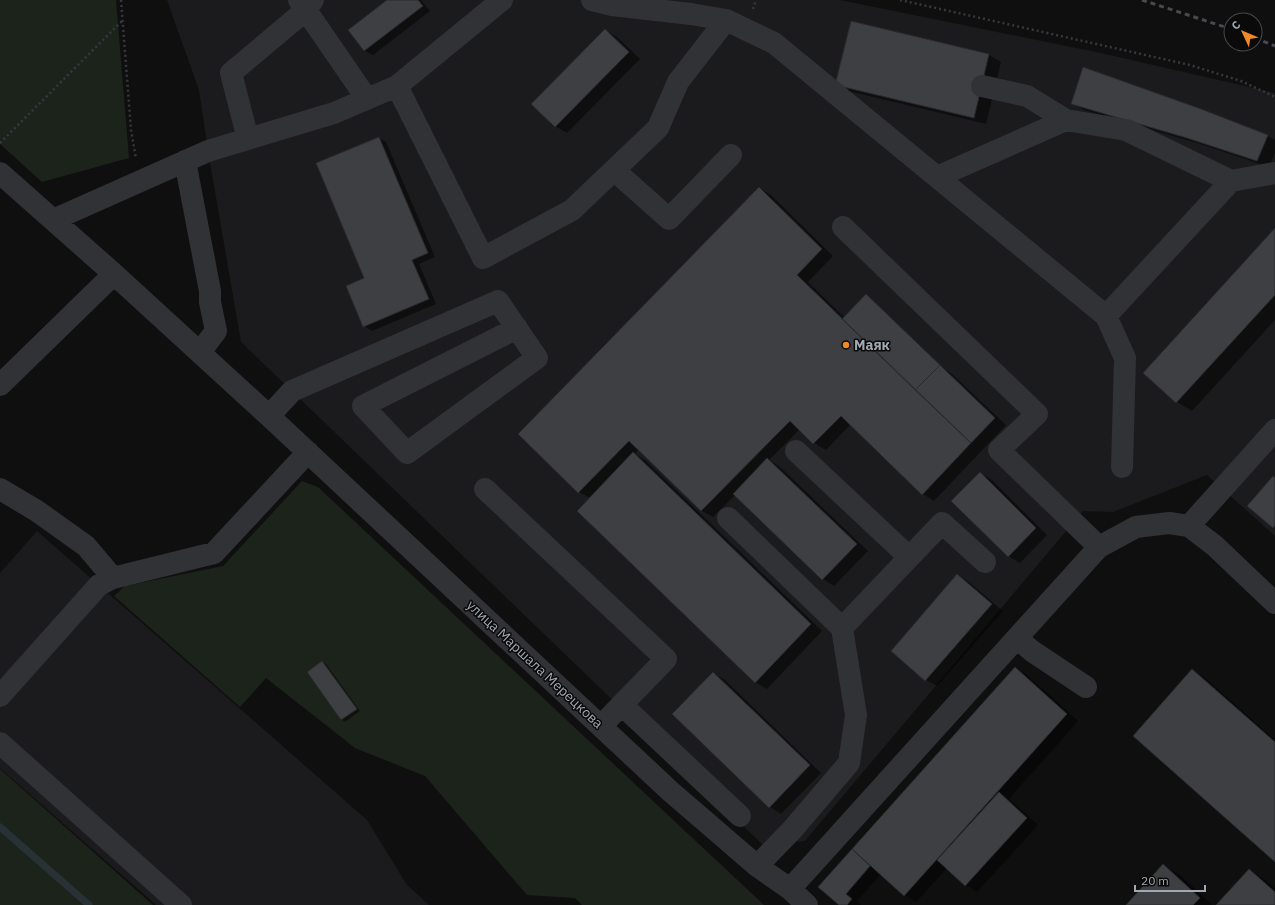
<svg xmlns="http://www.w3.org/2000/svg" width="1275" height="905" font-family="'IBM Plex Sans',sans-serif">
<rect width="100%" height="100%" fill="#0f0f10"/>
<path fill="#1b1b1d" d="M167,0H840L1101,53L1275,93V536L1207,475L1113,512L1083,511L805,841L763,845L241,342L208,151L199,90Z
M37,531L367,820L407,885L429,905H156L0,768V573Z"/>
<path fill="#1c231b" d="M0,0H116L129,158L42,182L0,144Z
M302,481L318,487L764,905H582L575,898L527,895L425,776L355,748L266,678L240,707L114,596L125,586L223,566Z
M0,769L153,905H0Z"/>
<path fill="#0007" d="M388,0H421L430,11L373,55L365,51L349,30Z
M851,23L989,55L1001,62L986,124L848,91L836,85Z
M605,30L617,37L640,59L567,133L555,126Z
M1072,103L1201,110L1268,136L1275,140V153L1269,167L1200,144L1084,110Z
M379,138L386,142L435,257L419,264L436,304L372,331L364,326L366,278Z
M759,188L771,195L833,256L808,282L845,318L870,298L943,368L951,373L1006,425L934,501L923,494L851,424L826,450L814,443L800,429L769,460L779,466L868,551L834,586L823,579L735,495L713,517L702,511L639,449L634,454L645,460L822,631L767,689L755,682L590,498L579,492Z
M1275,229V320L1192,411L1177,402L1144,373Z
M980,473L992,480L1047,535L1020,563L1008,556Z
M958,575L969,582L1003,611L937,686L926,680Z
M323,662L326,664L360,711L345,722L342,720L308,673Z
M1015,668L1027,675L1078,721L1009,799L1038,825L977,892L966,885L947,868L916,902L905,895L881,874L857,901L861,905H840L820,887Z
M1192,670L1204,677L1275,740V860Z
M713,673L725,680L821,773L781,814L770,807Z
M1163,866L1179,874L1212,905H1128Z
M1249,870L1264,879L1275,889V905H1218Z"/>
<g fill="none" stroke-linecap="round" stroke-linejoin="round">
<path stroke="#283236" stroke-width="7" d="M0,827L89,905"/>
</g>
<path fill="#3e3f43" stroke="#292a2c" d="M387,0H418L423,6L364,51L348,30Z
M851,21L989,54L974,118L835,85Z
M605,29L629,52L555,127L531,104Z
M1083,67L1201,109L1268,135L1257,161L1187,138L1071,104Z
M379,137L428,253L412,260L429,299L363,327L346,286L364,278L316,163Z
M759,187L822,249L797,275L971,443L922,495L841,416L813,444L790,421L701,511L629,441L578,493L518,434Z
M1275,228V295L1176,403L1143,373Z
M866,294L940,365L915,390L842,319Z
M940,365L995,418L971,443L915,390Z
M633,452L811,624L755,683L577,511Z
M767,458L857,544L822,580L733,494Z
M980,472L1036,528L1008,557L951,501Z
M1273,476L1275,478V525L1273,528L1247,506Z
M957,574L992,604L925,681L891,651Z
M322,661L357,709L341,720L307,672Z
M1015,667L1067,714L904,896L852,849Z
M1192,669L1275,742V862L1133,736Z
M713,672L810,765L769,808L672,714Z
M999,792L1027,818L965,886L937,860Z
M852,849L870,866L846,894L852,899L847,905H839L818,887Z
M1163,864L1200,898L1193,905H1126Z
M1249,869L1275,892V905H1216Z"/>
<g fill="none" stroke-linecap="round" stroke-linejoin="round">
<path stroke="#36393c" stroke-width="2.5" stroke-dasharray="2 3" stroke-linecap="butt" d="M121,0L131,130L136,159
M900,0L1190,65L1241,81L1275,97
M753,9L756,0
M0,143L122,21"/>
<path stroke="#303235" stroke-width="22" d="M299,0L367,99
M592,0L612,5L691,14L726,20L774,43L1106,316L1125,358L1122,467
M397,86L483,258L572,210L658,128L678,82L726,20
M982,86L1027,96L1066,120
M248,139L231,73L306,10L313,0
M185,161L210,291V302L216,331L200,352
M614,170L669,219L731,155
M0,173L114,274L269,416L670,791L757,866L790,889L807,905
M937,177L1066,120L1126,130L1231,181
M53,220L208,151L334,113L397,86L502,0
M843,227L1037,414L999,450L1099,547
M1106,316L1231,181L1275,173
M0,385L114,274
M269,416L292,391L498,301L537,358L407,453L363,406L517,328
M796,451L909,557
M0,489L37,511L86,546L113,578
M485,489L666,659L601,726
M728,518L842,628
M1189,526L1275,430
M1017,638L1032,651L1086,687
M0,696L99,585L113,578L214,553L308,452
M622,705L740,816
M0,743L181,905
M757,866L792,830L849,763L856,715L842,628L942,523L985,562
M790,889L1099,547L1136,527L1169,523L1189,526L1215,546L1275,603"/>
<path stroke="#474a4e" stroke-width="3" stroke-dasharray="5 4" stroke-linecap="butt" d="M1142,0L1231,29
M1255,38L1275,46"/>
</g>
<circle fill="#f18926" stroke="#0a0a0b" stroke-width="1.5" cx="846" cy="345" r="4"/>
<g text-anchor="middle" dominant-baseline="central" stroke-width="3" stroke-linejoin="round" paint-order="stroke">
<g font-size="14" font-weight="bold" fill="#a0a8b1" stroke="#0a0a0b" text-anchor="start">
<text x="854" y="345">Маяк</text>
</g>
<g font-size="14" fill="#a0a8b1" stroke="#0a0a0b">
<text transform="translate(535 664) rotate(43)">улица Маршала Мерецкова</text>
</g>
</g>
<g transform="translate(1243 32) rotate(314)"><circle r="19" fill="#0a0a0b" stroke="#46494d"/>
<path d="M0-3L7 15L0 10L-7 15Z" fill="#f18926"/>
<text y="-6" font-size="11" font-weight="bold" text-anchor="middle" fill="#a0a8b1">С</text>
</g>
<path d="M1135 885v6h70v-6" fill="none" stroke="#a0a8b1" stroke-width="2"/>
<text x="1141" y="885" font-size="12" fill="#a0a8b1" stroke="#0a0a0b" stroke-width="3" paint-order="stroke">20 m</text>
</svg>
